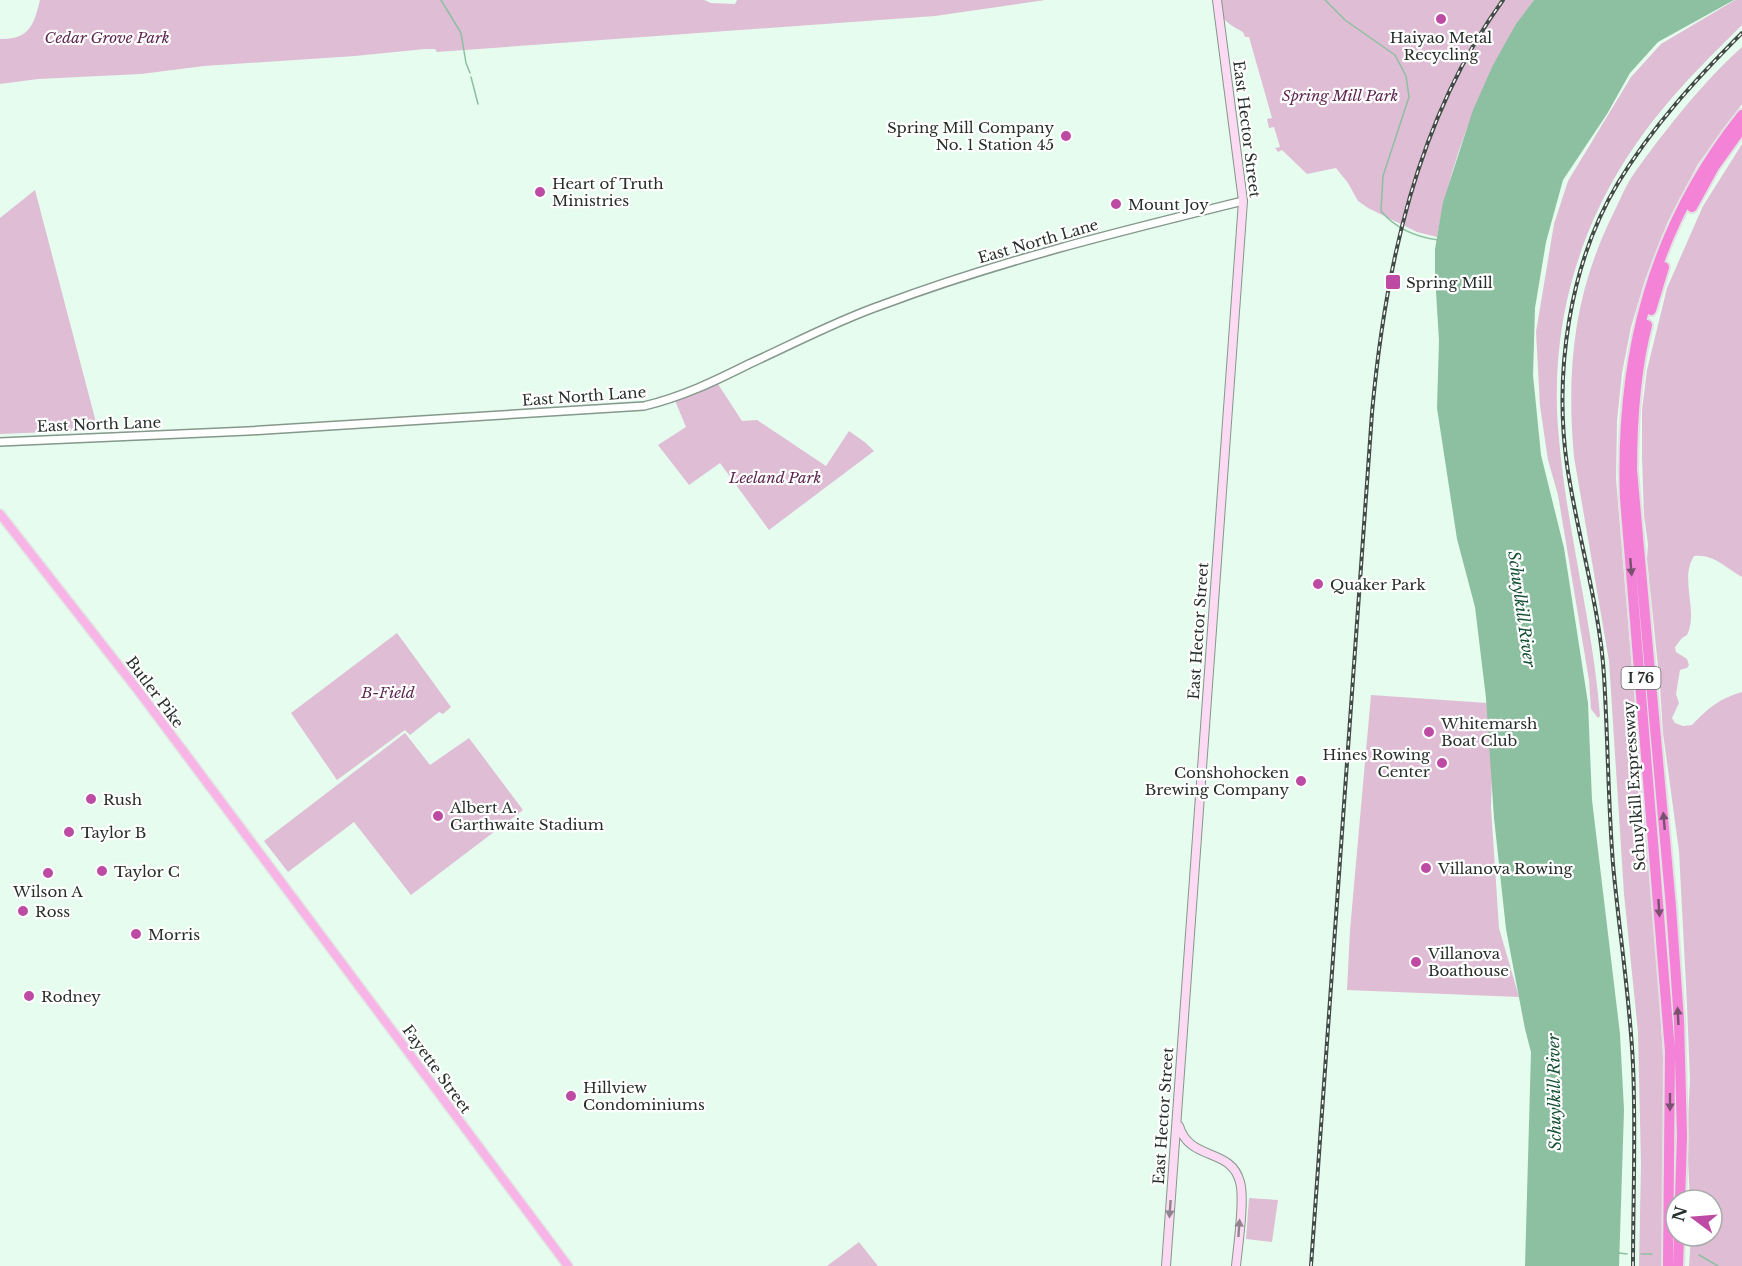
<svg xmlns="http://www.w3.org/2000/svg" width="1742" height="1266" font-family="'Libre Baskerville',serif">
<rect width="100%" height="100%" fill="#e6fcee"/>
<path fill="#dfbdd5" d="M40,0H704L711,3L735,4L737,0H1045L935,16L437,52L435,49H425L355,56L204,66L141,74L38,79L0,84V39C29,40 34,25 40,0Z
M1217,0H1534C1517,23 1505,46 1492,72C1466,124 1447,179 1437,237L1417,232L1368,208L1358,201L1348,183L1336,168L1307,174L1282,150L1278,152L1275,148L1280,147L1274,127L1269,128L1267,119L1272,118L1249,37H1245L1243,32C1228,24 1219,19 1217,0Z
M1735,0H1742V25C1714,53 1686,80 1661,111C1584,204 1547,318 1559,439C1567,532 1593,623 1600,716L1598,718L1591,709L1589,680L1558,495L1548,460L1540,406L1536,332L1554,224L1568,181L1631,77L1661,44Z
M1742,47V104L1698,164L1668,221L1645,280L1631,327L1622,373L1617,421L1616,479L1659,989L1664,1074L1662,1266H1639L1641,1164L1638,1032L1624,894L1609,661L1574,457C1566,368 1574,292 1614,212C1620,200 1625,187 1633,175C1644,159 1656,143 1668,128C1691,99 1715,71 1742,47Z
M1742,144V577C1725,568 1715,554 1694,556C1679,580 1699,610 1687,635L1682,638L1675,647L1676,652L1687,659L1689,665L1687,668L1680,670L1676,694L1679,703L1672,718L1675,723L1683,726L1692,725C1707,709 1720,698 1742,692V1266H1689L1691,1236H1712V1200H1690L1687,1140L1690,1079L1687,1005L1679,851L1663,733L1660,686L1647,559L1648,544L1644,516L1642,457V410L1647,370L1667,288L1703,206Z
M35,190L98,430L0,434V218Z
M716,381L742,421L757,420L826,466L849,431L866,443L874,451L769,530L720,463L689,485L658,445L686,427L674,398Z
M397,633L451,707L443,714L439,712L410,735L405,730L337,780L291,713Z
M1371,695L1487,703L1492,771L1491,807L1499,928L1519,997L1347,990L1350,930Z
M405,733L430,765L469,738L523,810L411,895L354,822L288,872L264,841Z
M1249,1198L1278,1200L1272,1242L1246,1239Z
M859,1242L878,1266H827Z"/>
<path fill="#8dbfa1" d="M1534,0H1734L1658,42L1630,73L1607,114L1563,180L1546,242L1535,308L1533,375L1541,455L1564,548L1588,703L1592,800L1620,1034L1624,1110L1619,1266H1525L1531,1052L1525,1029L1506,929L1494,818L1486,698L1475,607L1457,539L1437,408L1439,341L1435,275V249L1443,202L1473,110L1493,65L1516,24Z"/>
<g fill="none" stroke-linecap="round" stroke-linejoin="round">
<path stroke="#8dbfa1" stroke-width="1.5" d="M441,0L461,33L466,63L470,73
M1325,0L1345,20L1395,55L1406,76L1409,97L1383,176L1381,211C1396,229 1416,237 1438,240
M471,77L478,104
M1619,1253L1627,1254
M1641,1254H1652
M1699,1255L1718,1266"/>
<defs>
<path id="tertiary" d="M0,442L248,431L644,406C682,397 715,381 749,364C793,344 836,321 882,305C999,261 1121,231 1243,201"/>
<path id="secondary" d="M1179,1126C1190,1162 1231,1147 1240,1182C1245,1199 1238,1246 1236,1266
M1166,1266L1243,201L1217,0"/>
<path id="primary" d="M0,514L137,689L568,1266"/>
<path id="motorway" d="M1692,207L1714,167L1742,128
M1651,310L1664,267
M1647,325C1635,372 1632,421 1632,470L1671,907L1679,1021L1682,1136L1680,1200
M1668,1266L1670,1051L1625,498C1620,356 1652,228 1742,115
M1678,1266L1679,1236"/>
</defs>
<use href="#tertiary" stroke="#84988b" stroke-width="10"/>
<use href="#secondary" stroke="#84988b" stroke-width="10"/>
<use href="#primary" stroke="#e1e2e1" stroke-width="11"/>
<use href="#motorway" stroke="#e1e2e1" stroke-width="14"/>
<use href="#tertiary" stroke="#fff" stroke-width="7"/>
<use href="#secondary" stroke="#fcdaf3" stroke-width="8"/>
<use href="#primary" stroke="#f8b4e7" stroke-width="8"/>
<use href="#motorway" stroke="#f482d7" stroke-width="10"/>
<defs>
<path id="rail" d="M1311,1266L1372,413C1385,269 1416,120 1503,0
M1633,1266C1633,1199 1636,1132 1633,1065C1630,998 1619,931 1613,864C1608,802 1608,739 1604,676C1600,607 1577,535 1567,465C1554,373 1569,264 1618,183C1652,127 1696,79 1742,33"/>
</defs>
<use href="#rail" stroke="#424c46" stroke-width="4"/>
<use href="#rail" stroke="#fff" stroke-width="1.5" stroke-dasharray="4.5" stroke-linecap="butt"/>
</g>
<defs><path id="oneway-solid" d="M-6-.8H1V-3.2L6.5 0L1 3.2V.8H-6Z" transform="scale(1.5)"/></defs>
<g fill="#79506f">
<use href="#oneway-solid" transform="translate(1631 567) rotate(85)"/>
<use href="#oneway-solid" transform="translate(1664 821) rotate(-95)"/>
<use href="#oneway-solid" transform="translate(1659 908) rotate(86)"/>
<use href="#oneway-solid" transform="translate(1678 1016) rotate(-93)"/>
<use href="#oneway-solid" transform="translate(1670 1102) rotate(90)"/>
</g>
<g fill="#92848e">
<use href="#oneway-solid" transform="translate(1170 1209) rotate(94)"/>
<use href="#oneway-solid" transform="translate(1239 1228) rotate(-86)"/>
</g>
<g fill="#bd4aa3" stroke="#fff" stroke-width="2">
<circle cx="1441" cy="19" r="6"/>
<circle cx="1066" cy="136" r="6"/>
<circle cx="540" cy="192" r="6"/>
<circle cx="1116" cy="204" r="6"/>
<rect x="1385" y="274" width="16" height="16" rx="3"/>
<circle cx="1318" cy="584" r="6"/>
<circle cx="1429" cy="732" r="6"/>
<circle cx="1442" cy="763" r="6"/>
<circle cx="1301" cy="781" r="6"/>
<circle cx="91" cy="799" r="6"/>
<circle cx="438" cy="816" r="6"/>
<circle cx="69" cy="832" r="6"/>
<circle cx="1426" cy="868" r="6"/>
<circle cx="102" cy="871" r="6"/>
<circle cx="48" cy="873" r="6"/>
<circle cx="23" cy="911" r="6"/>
<circle cx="136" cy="934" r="6"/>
<circle cx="1416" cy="962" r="6"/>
<circle cx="29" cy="996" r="6"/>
<circle cx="571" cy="1096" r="6"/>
</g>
<g text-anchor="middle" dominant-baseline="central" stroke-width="4.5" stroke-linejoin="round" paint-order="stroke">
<rect fill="#fff" stroke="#686d6a" stroke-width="1.5" x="1621.5" y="667" width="39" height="22" rx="4.5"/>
<g font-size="14" font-weight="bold" fill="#272f2a">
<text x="1641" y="678">I 76</text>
</g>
<g font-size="15" font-style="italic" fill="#5d2650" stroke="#fff">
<text x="107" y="37">Cedar Grove Park</text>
<text x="1340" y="95">Spring Mill Park</text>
<text x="775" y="477">Leeland Park</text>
<text x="388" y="692">B-Field</text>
</g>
<g font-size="15" fill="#272f2a" stroke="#fff" text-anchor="start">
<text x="1441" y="37" text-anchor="middle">Haiyao Metal<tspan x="1441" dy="17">Recycling</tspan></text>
<text x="1054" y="127" text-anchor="end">Spring Mill Company<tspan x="1054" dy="17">No. 1 Station 45</tspan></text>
<text x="552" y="183">Heart of Truth<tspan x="552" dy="17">Ministries</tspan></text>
<text x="1128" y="204">Mount Joy</text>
<text x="1406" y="282">Spring Mill</text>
<text x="1330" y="584">Quaker Park</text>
<text x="1441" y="723">Whitemarsh<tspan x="1441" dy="17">Boat Club</tspan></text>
<text x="1430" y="754" text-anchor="end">Hines Rowing<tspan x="1430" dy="17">Center</tspan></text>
<text x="1289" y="772" text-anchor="end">Conshohocken<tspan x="1289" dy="17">Brewing Company</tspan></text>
<text x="103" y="799">Rush</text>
<text x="450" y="807">Albert A.<tspan x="450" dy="17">Garthwaite Stadium</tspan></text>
<text x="81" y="832">Taylor B</text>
<text x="1438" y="868">Villanova Rowing</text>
<text x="114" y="871">Taylor C</text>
<text x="48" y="891" text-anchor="middle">Wilson A</text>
<text x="35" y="911">Ross</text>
<text x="148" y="934">Morris</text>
<text x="1428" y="953">Villanova<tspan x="1428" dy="17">Boathouse</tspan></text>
<text x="41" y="996">Rodney</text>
<text x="583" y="1087">Hillview<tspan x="583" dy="17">Condominiums</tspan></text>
</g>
<g font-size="15" fill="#272f2a" stroke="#fff">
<text transform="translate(1247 129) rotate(83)">East Hector Street</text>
<text transform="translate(1038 241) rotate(-16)">East North Lane</text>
<text transform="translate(584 396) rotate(-4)">East North Lane</text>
<text transform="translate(99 424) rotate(-2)">East North Lane</text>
<text transform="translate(1198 631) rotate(-86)">East Hector Street</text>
<text transform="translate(155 692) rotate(53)">Butler Pike</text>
<text transform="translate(1634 786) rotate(-94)">Schuylkill Expressway</text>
<text transform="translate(437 1069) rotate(54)">Fayette Street</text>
<text transform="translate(1163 1116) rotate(-86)">East Hector Street</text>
</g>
<g font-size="16" font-style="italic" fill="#155134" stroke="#fff">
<text transform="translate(1522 609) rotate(82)">Schuylkill River</text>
<text transform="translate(1554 1092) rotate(-91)">Schuylkill River</text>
</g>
</g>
<g transform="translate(1694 1218) rotate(286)"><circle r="28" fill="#ffffff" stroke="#a9acaa" stroke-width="1.5"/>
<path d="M0-4.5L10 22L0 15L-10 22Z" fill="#bd4aa3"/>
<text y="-9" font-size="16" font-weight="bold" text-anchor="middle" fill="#272f2a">N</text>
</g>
</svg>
